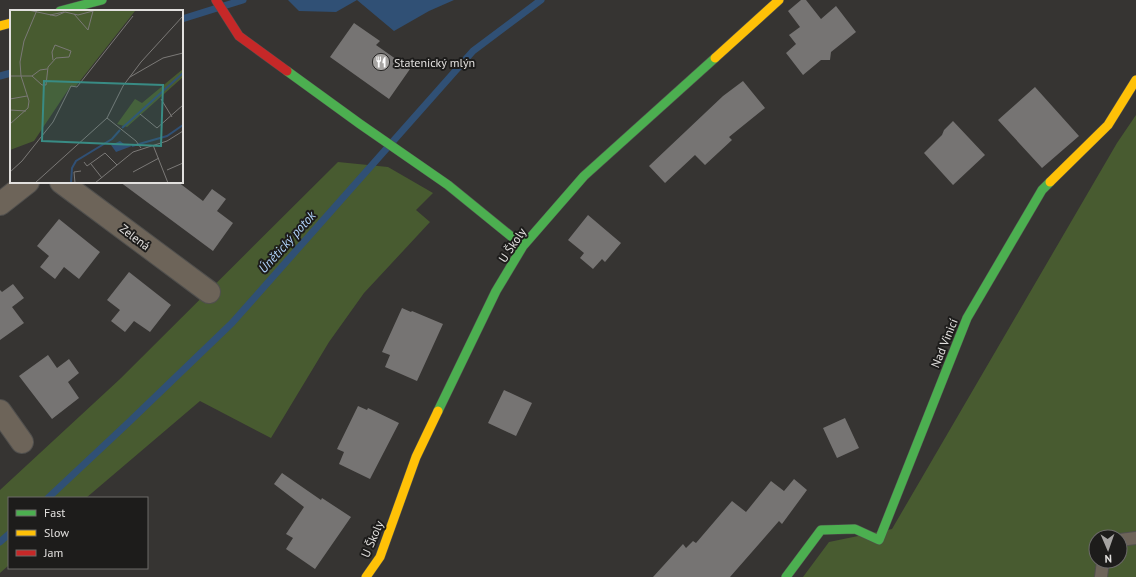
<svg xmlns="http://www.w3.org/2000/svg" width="1136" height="577" font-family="'PT Sans',sans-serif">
<rect width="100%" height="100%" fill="#363432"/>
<path fill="#485b30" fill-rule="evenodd" d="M1136,115V577H803L829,542L892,529L1117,143ZM1096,537H1120V561H1096Z
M338,162L388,167L433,193L416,210L430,222L364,293L329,342L271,438L200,401L86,498H9V565L0,573V490L120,379Z"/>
<path fill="#305075" d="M288,0H454L429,11L394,31L357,0L336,12L299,11Z"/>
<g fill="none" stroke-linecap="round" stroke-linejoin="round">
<path stroke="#305075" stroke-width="7" d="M182,19L243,0
M0,76L11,73
M48,498L128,423L232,323L473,51L541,0
M0,542L9,534"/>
</g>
<path fill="#767473" d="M801,0H806L821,19L836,6L856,32L831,52L830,60H821L803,75L786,53L796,44L789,35L800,27L788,11Z
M354,23L380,41L376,45L410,69L389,99L330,57Z
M743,81L765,108L729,137L732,140L705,165L695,155L665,183L649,166L723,96Z
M1035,87L1079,136L1042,168L998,120Z
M953,121L985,155L953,185L924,153L942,135L944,130Z
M120,182H178L203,201L212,189L226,199L217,211L233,223L213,251Z
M588,215L621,243L605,262L602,259L593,269L580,258L584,253L568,240Z
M59,219L100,252L79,279L64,267L55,279L40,267L49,256L37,246Z
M129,272L171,305L150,332L134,321L125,332L111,321L120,310L107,300Z
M13,284L24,298L12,307L24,323L0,340V290L2,292Z
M402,308L411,312L412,311L443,324L417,381L385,367L390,355L382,352Z
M48,355L57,368L69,359L79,373L68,382L79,398L52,419L19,376Z
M504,390L532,403L516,436L488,423Z
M358,406L367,410L368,408L399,423L370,479L339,464L344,452L337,449Z
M845,418L859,448L837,458L823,428Z
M282,473L321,500L322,498L351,517L315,569L286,549L293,538L286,534L304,507L274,484Z
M794,479L807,490L782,524L779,521L730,577H653L683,544L686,548L693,541L696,543L732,501L746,512L771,481L784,491Z"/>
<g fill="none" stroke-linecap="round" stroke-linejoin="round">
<defs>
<path id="lane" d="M1120,540L1136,538
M1101,577L1103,561"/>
<path id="street" d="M61,182L209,292
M0,204L28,182
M0,411L22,442"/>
<path id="fast" d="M60,11L102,0
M287,71L360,124L448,185L523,246
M438,411L496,291L523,246L584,176L715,58
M786,577L821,530L855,529L879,540L967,318L1042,190L1050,182"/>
<path id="slow" d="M0,26L11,23
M715,58L779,0
M1050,182L1108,125L1136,80
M366,577L380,557L416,457L438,411"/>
<path id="jam" d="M216,0L239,36L287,71"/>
</defs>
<use href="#lane" stroke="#51504e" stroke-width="14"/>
<use href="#street" stroke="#51504e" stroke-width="24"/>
<use href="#fast" stroke="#51504e" stroke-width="10"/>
<use href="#slow" stroke="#51504e" stroke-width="10"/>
<use href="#jam" stroke="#51504e" stroke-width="10"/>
<use href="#lane" stroke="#6d6459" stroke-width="12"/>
<use href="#street" stroke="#6d6459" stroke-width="22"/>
<use href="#fast" stroke="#4caf50" stroke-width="9"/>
<use href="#slow" stroke="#ffc107" stroke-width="9"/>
<use href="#jam" stroke="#c62828" stroke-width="9"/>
</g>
<defs>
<symbol id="restaurant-disc" viewBox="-11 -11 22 22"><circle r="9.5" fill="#a6a4a2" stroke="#1d1c1b"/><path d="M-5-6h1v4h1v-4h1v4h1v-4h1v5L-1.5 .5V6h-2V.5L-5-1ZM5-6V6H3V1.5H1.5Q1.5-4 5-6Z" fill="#fff"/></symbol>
</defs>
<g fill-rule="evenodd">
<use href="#restaurant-disc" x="371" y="52" width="20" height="20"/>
</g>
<g text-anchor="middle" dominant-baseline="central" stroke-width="4" stroke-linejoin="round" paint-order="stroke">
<g font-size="12" fill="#e2e0de" stroke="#1d1c1b" text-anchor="start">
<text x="394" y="62">Statenický mlýn</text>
</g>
<g font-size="12" fill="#e2e0de" stroke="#1d1c1b">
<text transform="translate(135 237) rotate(37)">Zelená</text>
<text transform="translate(512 245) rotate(-56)">U Školy</text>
<text transform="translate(944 343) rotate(-68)">Nad Vinicí</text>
<text transform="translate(372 539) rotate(-67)">U Školy</text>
</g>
<g font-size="13" font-style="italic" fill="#b0d2fa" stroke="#1d1c1b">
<text transform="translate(287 242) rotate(-48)">Únětický potok</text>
</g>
</g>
<g transform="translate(10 10)">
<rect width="173" height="173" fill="#363432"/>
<path d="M0,0H135L125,1L66,76L60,77L24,131L0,140ZM173,59V67L117,117L107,114L125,89L132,93Z" fill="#485b30"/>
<path d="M110,131L114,134L122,136L106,142L101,135Z" fill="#305075"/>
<path fill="none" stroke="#305075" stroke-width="2" d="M112,118L173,63M122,136L157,126L173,115M61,173L62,158L66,151L102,129L110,120"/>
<path fill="none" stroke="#7b7977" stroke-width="1" d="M18,0L46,6L55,2L68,5L83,1L78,20L64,4M40,5L54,2M0,66H22L32,75H36L38,57L46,48L59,47L61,41L45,35L42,42L43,50M22,66L30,60L37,59M120,67L153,48L173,43M0,89L17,86M151,89L162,107M0,100L16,101M130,104L147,118L173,95M97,108L126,131L131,138M0,114L18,98L19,91L11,66L10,52L14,31L27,0M143,135L158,173M74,152L77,156L95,143L107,155M81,154L92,168M157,160L173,153M0,162L12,151L43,112L61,76L67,77L123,6M123,162L149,148M8,173H24M25,173L97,108L113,76L131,52L173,6M65,173L64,162L71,161M85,173L123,142L157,131L173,121"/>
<path fill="#398b84" fill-opacity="0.15" stroke="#398b84" stroke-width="2" d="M34,71L153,75L151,136L32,131Z"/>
<rect width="173" height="173" fill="none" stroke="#e2e0de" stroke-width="2"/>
</g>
<rect x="8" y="497" width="140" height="72" fill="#1d1c1b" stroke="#6c6a69"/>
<rect x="16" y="510" width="20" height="6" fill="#4caf50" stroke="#6c6a69"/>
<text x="44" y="517" font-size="12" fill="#e2e0de">Fast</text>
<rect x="16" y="530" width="20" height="6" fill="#ffc107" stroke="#6c6a69"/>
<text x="44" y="537" font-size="12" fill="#e2e0de">Slow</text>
<rect x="16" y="550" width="20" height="6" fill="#c62828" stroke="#6c6a69"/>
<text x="44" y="557" font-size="12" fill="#e2e0de">Jam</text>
<g transform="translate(1108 549) rotate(178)"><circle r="19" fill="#1d1c1b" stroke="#6c6a69"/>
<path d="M0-3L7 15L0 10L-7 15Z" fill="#a6a4a2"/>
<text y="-6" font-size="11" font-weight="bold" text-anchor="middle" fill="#e2e0de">N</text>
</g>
</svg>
